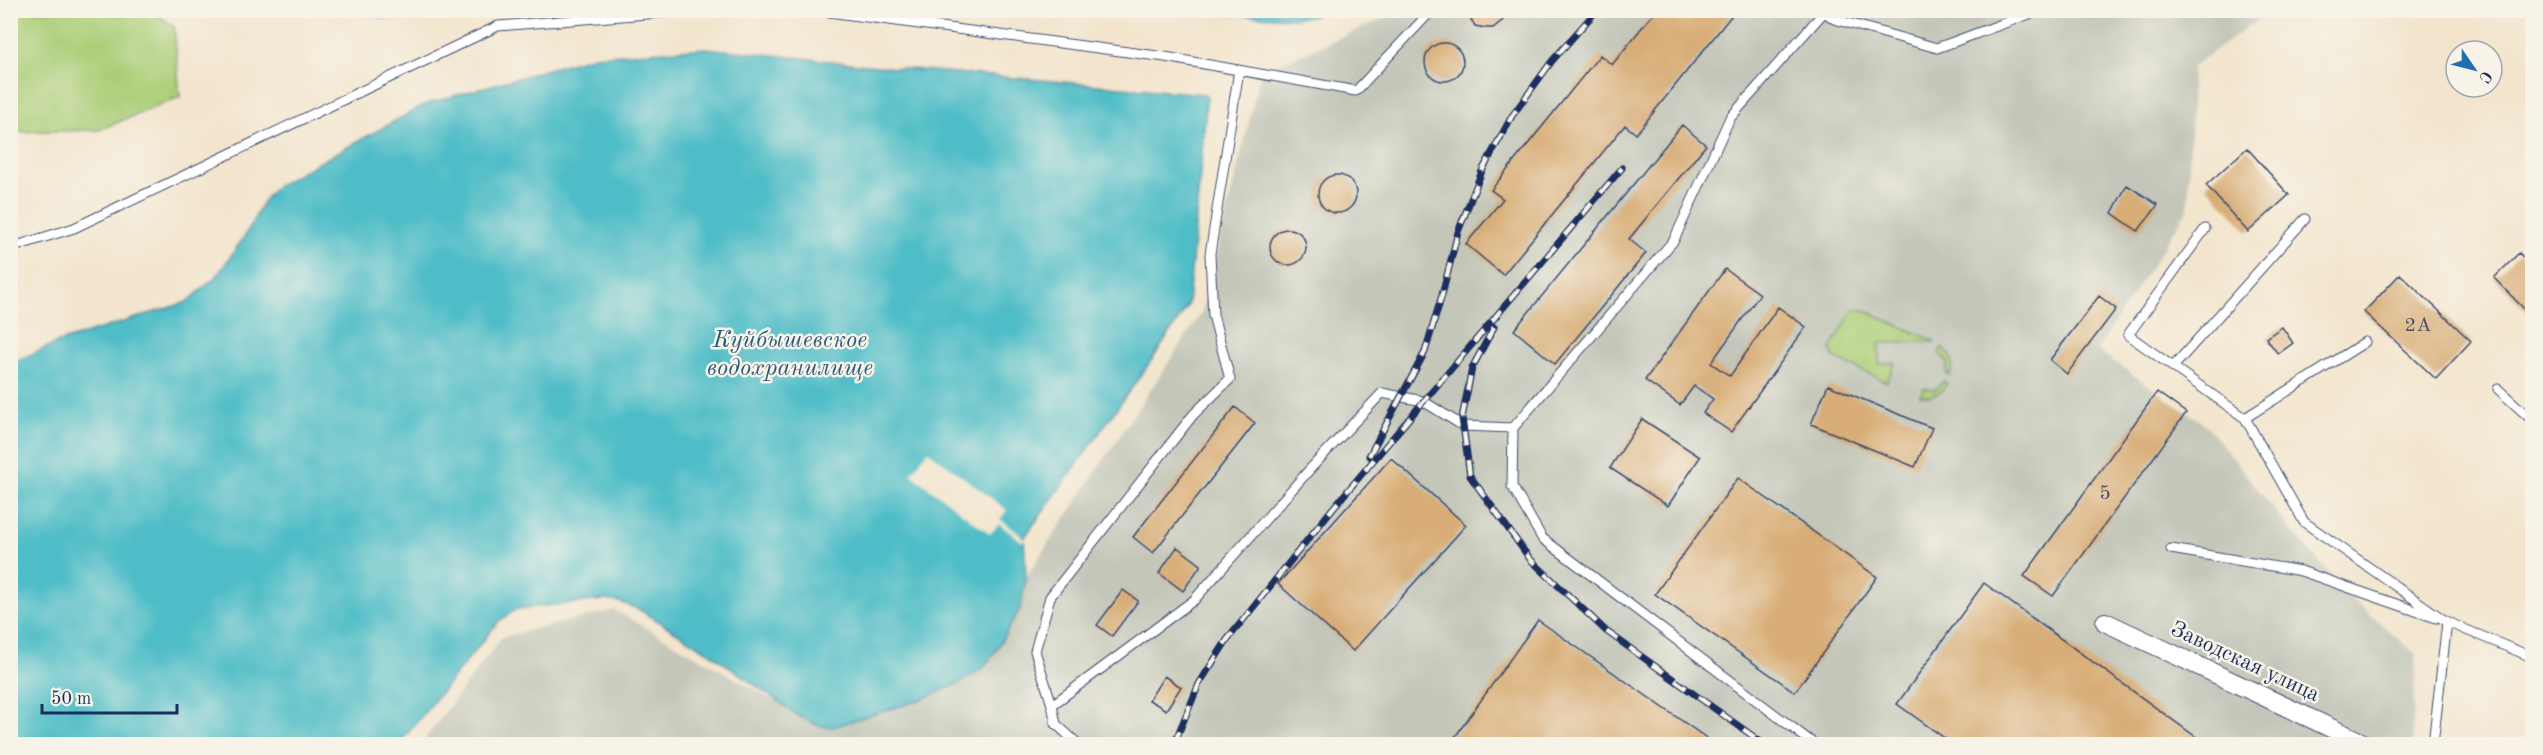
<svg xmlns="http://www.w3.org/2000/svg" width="2543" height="755" font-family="'Old Standard TT',serif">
<rect width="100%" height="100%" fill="#f7f3e8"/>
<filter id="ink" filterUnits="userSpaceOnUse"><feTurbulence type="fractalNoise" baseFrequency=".0167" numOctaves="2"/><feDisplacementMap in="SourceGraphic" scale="12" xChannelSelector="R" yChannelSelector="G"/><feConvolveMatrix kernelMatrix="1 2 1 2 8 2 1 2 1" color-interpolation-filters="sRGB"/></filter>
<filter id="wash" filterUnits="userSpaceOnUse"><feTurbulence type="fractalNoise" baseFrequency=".008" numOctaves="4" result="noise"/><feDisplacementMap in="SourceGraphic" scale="24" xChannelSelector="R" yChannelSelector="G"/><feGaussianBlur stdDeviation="1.35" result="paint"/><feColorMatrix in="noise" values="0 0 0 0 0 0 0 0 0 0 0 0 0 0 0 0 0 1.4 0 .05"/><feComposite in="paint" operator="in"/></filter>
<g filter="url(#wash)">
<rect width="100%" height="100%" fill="#f3e5cd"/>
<path fill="#c3c6b9" d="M1403,10L2270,11L2192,67L2188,209L2097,350L2207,426L2290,529L2353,600L2416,654L2412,744H421L502,637L615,610L819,726L833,727L920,700L1021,607L1026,577L1202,312L1261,72Z"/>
<path fill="#abce77" stroke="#637e6a" stroke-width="1.5" d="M10,11H153L174,27L180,97L99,130L11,132Z
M1857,309L1864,310L1936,342L1879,343V364L1895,363L1887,382L1834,358L1831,349L1852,311Z
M1942,347C1953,355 1955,362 1950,375L1946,373L1948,362L1939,353Z
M1943,381L1947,383C1941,394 1932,398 1920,395L1924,388L1935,390Z"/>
<path fill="#4fbdc7" stroke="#357692" stroke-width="1.5" d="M360,11H434C404,18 390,23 360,11Z
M1164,11H1326L1313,16L1292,18Z
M706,48L886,67L1203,94L1207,97L1188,305L1158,351L1024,538L1026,577L1021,607L995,652L982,669L959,683L920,700L833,727L819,726L800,717L710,653L640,610L620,602L604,600L517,609L499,621L399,744H11L10,364L59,342L187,302L217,276L246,234L263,202L276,186L426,104L594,56Z"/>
<path fill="#f3e5cd" d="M928,451L1007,510L1000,519L1024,538L1023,542L999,524L990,534L911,474Z"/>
<g id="blocks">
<path fill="#d8ad77" d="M1465,10H1506L1503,20L1493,28H1486L1475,26Z
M1656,10H1736L1636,134L1625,125L1503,275L1466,244L1503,199L1491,190L1600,55L1612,65Z
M1425 62a19 19 0 1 1 38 0a19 19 0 1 1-38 0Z
M1682,125L1706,145L1629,239L1646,253L1555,364L1514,330Z
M2247,148L2289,195L2248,232L2206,185Z
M1318 194a19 19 0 1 1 38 0a19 19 0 1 1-38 0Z
M2127,185L2158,205L2138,231L2112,213Z
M1270 247a18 18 0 1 1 36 0a18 18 0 1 1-36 0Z
M2519,253L2532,266V317L2494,278Z
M1725,269L1760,294L1711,363L1730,376L1778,307L1806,327L1731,432L1703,413L1713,399L1694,386L1680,405L1645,380Z
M2400,274L2471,341L2436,379L2364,312Z
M2099,296L2116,309L2067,374L2050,360Z
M2282,327L2293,343L2278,354L2266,338Z
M1828,385L1932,428L1915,467L1811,424Z
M2157,392L2186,413L2053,596L2024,576Z
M1235,407L1255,423L1153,553L1133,537Z
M1642,419L1700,457L1668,506L1610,468Z
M1391,458L1466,525L1353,651L1278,584Z
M1738,478L1877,577L1795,692L1655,594Z
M1177,547L1201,565L1183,591L1159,573Z
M1984,583L2196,737L2191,744H1953L1897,704Z
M1123,590L1138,601L1112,636L1097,625Z
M1538,620L1715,744H1450Z
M1164,676L1181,687L1166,710L1149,700Z"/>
</g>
</g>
<g filter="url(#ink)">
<use href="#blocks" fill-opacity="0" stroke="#3b4a6f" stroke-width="1.5"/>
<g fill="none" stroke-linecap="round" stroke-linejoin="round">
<defs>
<path id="lane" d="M814,10L1165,57L1356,91L1432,10
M1822,10L1834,19L1937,48L2040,10
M2205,229L2128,335L2245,418
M10,248L74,228L498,26L696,10
M2365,342L2245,418L2304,522L2447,622
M2173,367L2305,219
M2498,389L2532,420
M2171,549L2301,571L2436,618
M1052,705L1194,600L1311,468L1382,393L1423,401L1463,426L1513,428
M1078,744L1056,724L1052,705L1035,651L1050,597L1193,415L1230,379L1213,315L1210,254L1239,70
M1814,744L1542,538L1512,486L1513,428L1674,240L1730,118L1824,12
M2433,744L2447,622L2532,657"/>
<path id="street" d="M2105,622L2365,744"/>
</defs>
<use href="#lane" stroke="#3b4a6f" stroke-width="11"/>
<use href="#street" stroke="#3b4a6f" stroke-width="20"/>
<use href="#lane" stroke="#fff" stroke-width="9"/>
<use href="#street" stroke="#fff" stroke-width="18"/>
<defs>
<path id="rail" d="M1494,327L1472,368L1462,418L1470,476L1530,559L1606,631L1764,744
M1369,456L1425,352L1442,295L1458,232L1482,171L1512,116L1552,61L1597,10
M1174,744L1199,684L1227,640L1333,508L1622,168"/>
</defs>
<use href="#rail" stroke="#1b2f5e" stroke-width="7"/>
<use href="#rail" stroke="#f7f3e8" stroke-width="4.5" stroke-dasharray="14" stroke-linecap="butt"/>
</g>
</g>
<g text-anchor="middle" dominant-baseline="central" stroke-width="5" stroke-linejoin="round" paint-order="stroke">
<g font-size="20" fill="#4a4e64">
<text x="2418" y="326">2А</text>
<text x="2105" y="494">5</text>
</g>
<g font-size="22" fill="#1b2f5e" stroke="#f7f3e8">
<text transform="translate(2245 662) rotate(25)">Заводская улица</text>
</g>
<g font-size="24" font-style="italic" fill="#2b5a7e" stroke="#f7f3e8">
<text x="790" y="341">Куйбышевское<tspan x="790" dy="28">водохранилище</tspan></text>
</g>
</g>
<rect width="2543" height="755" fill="none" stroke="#f7f3e8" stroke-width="36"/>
<g transform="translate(2474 69) rotate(125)"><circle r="28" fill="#f7f3e8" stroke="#9fa5b1" stroke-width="1.5"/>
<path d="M0-4.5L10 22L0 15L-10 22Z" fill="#1f6fb2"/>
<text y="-9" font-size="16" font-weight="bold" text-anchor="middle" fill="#1b2f5e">С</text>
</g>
<path d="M42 704v9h135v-9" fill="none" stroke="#1b2f5e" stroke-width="3"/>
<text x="51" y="704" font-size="18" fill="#1b2f5e" stroke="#f7f3e8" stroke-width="4.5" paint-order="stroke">50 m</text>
</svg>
